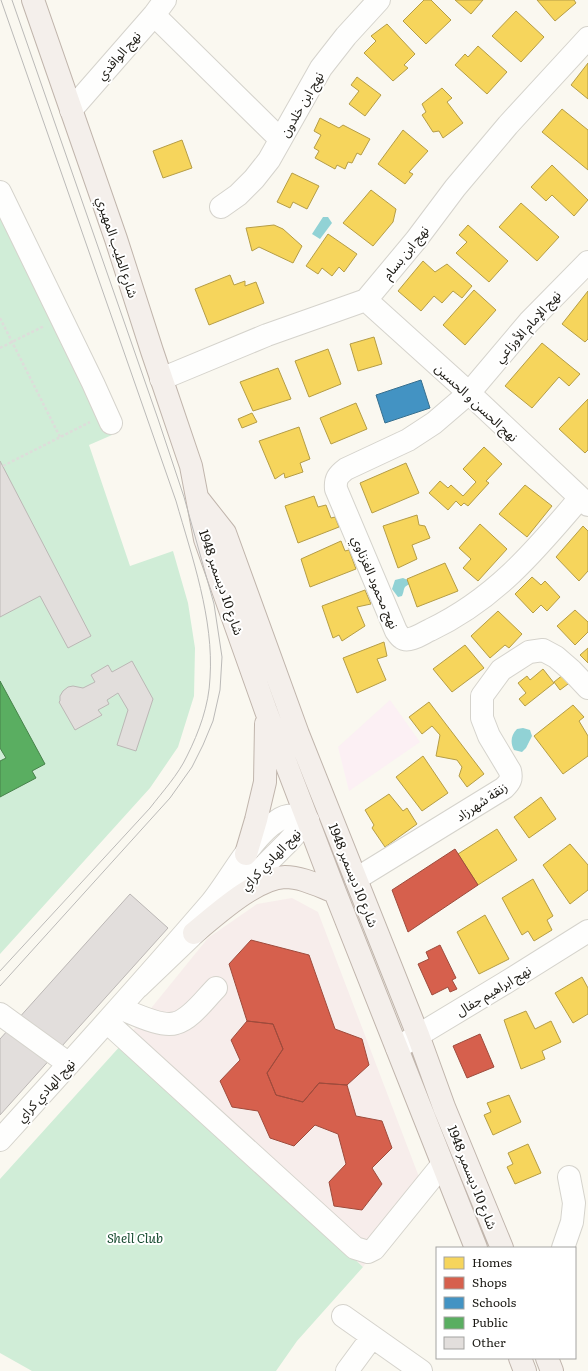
<svg xmlns="http://www.w3.org/2000/svg" width="588" height="1371" font-family="Literata,'Noto Sans Arabic',serif">
<rect width="100%" height="100%" fill="#faf8f0"/>
<path fill="#f7edeb" d="M292,898L318,912L424,1190L363,1267L122,1044L208,938L257,904Z"/>
<path fill="#fcf0f4" d="M390,700L420,742L349,791L338,747Z"/>
<path fill="#d0edd7" d="M0,210L112,435L89,445L130,566L173,551L188,603L195,648L194,696L178,747L150,788L0,954Z
M122,1044L363,1267L297,1341L276,1371H32L0,1353V1179Z"/>
<path fill="#91d2d5" d="M323,217H328L332,223L320,239L312,234Z
M403,578L410,581L411,584C402,586 405,590 402,596L398,597L392,589L395,580Z
M523,728L530,730L532,736L526,748L522,752L514,750C510,742 511,735 517,729Z"/>
<path fill="#f6d55c" stroke="#b59d46" d="M424,0H431L451,20L426,44L403,21Z
M455,0H483L471,14Z
M537,0H574L576,3L555,21Z
M516,11L544,37L521,62L492,36Z
M387,24L415,54L404,65L408,68L393,81L364,53L376,41L371,36Z
M478,46L507,72L487,94L455,65L465,54L468,57Z
M588,63V99L571,85Z
M357,77L381,95L365,116L349,104L359,91L351,85Z
M442,88L452,98L447,102L463,123L443,138L439,131L433,132L422,115L426,112L422,104Z
M562,109L588,130V170L542,132Z
M320,118L339,128L343,125L370,139L361,155L357,153L352,163L348,162L345,169L337,165L335,169L315,158L319,151L314,148L321,135L314,131Z
M403,130L428,151L409,172L413,174L405,184L378,164Z
M182,140L192,168L163,178L153,151Z
M552,165L588,200L574,216L552,195L546,201L531,187Z
M292,173L319,186L307,209L293,202L290,208L277,202Z
M371,190L396,209L393,222L373,246L343,223Z
M521,203L559,237L537,261L499,227Z
M274,225L283,229L302,246L293,263L259,247L252,251L246,228Z
M468,225L508,261L489,282L456,253L467,242L459,235Z
M328,234L357,254L344,272L339,267L332,276L322,268L318,274L306,266Z
M423,261L435,272L447,264L472,286L462,298L453,291L442,303L434,296L421,311L398,291Z
M230,275L234,285L245,281V286L256,282L264,303L209,325L195,289Z
M474,290L496,310L465,345L443,325Z
M588,291V339L585,342L562,324Z
M374,337L382,364L358,371L350,344Z
M542,343L580,374L569,386L559,377L532,408L505,386Z
M328,349L341,384L309,397L295,361Z
M278,368L291,399L253,411L240,382Z
M588,399V450L585,453L559,429Z
M356,403L367,429L331,444L320,418Z
M252,413L257,422L242,428L238,419Z
M299,427L310,459L300,463L303,472L285,478L284,473L275,479L259,441Z
M484,447L502,464L486,481L489,483L468,506L464,503L461,506L456,501L448,510L429,493L440,481L448,488L451,485L463,496L476,482L463,469Z
M406,463L419,493L372,513L360,483Z
M525,485L552,506L527,537L499,514Z
M314,496L318,507L326,505L331,518L335,517L339,527L298,543L285,506Z
M417,515L419,525L425,526L430,538L412,545L417,559L398,568L383,526Z
M480,524L507,549L478,581L463,568L471,559L459,548Z
M583,526L588,531V571L579,581L556,557Z
M341,541L345,551L349,550L356,569L310,587L301,559Z
M445,563L458,591L417,607L407,579Z
M532,577L541,585L545,581L560,597L547,611L541,605L533,613L515,594Z
M365,590L371,604L357,607L365,626L342,641L339,635L333,638L322,606Z
M575,610L588,622V632L575,645L557,626Z
M498,611L522,634L509,648L505,645L490,658L471,636Z
M384,642L387,656L377,659L386,680L357,693L343,658Z
M465,645L484,668L452,692L433,669Z
M588,648V663L580,655Z
M543,669L554,683L525,706L519,699L526,693L518,683L527,676L530,680Z
M564,674L572,681L560,690L554,682Z
M429,702L484,774L467,787L459,776L462,767L457,760L436,756L440,735L432,726L422,734L409,717Z
M573,705L584,717L579,721L588,736V756L563,774L534,736Z
M423,756L448,793L422,811L396,777Z
M389,794L403,811L407,808L417,824L385,847L372,828L374,825L365,810Z
M541,797L556,819L529,838L514,817Z
M497,829L517,860L478,885L458,854Z
M570,844L588,865V890L570,904L543,865Z
M533,879L553,916L547,920L552,930L534,941L528,931L522,935L502,898Z
M485,915L509,959L479,974L457,932Z
M582,977L588,988V1014L573,1023L555,993Z
M526,1011L535,1029L551,1021L561,1042L542,1051L545,1059L521,1069L504,1020Z
M509,1095L521,1122L493,1135L484,1115L491,1112L487,1103Z
M528,1144L541,1173L515,1184L507,1167L513,1164L508,1153Z"/>
<path fill="#d6604d" stroke="#9e4b3c" d="M455,849L478,885L408,932L392,890Z
M251,940L309,955L335,1029L362,1039L369,1065L347,1085L319,1083L303,1102L276,1095L267,1073L283,1049L273,1024L247,1021L229,964Z
M440,945L456,978L452,980L457,989L450,992L448,987L432,995L418,964L429,959L426,952Z
M247,1021L273,1024L283,1049L267,1073L276,1095L303,1102L319,1083L347,1085L356,1116L382,1121L392,1148L372,1168L382,1184L362,1210L334,1206L329,1182L346,1164L338,1134L315,1125L294,1146L270,1138L258,1111L232,1107L220,1081L240,1060L231,1040Z
M480,1034L494,1067L467,1078L453,1046Z"/>
<path fill="#4393c3" stroke="#376f8e" d="M421,380L430,408L385,423L376,395Z"/>
<path fill="#5aae61" stroke="#47824a" d="M0,681L45,764L32,771L36,778L0,797V761L6,758L0,748Z"/>
<path fill="#e2dedc" stroke="#bbb7b5" d="M0,461L91,636L68,648L40,596L0,617Z
M132,661L153,699L136,751L117,745L128,710L118,693L107,700L109,704L98,710L102,715L75,730L59,702L60,701V696L63,691L68,687L73,686L83,688L95,682L91,675L108,665L112,672Z
M130,894L168,928L0,1115V1039Z"/>
<g fill="none" stroke-linecap="round" stroke-linejoin="round">
<defs>
<path id="minor" d="M154,15L280,139
M71,110L154,15L165,0
M0,192L93,383L111,423
M221,207L238,195L254,179L269,160L321,68L346,36L379,0
M366,300L469,393L588,505
M161,379L267,335L366,300L416,240L455,188L508,125L588,38
M580,498C535,551 495,599 430,630C423,633 409,643 402,638C400,637 398,634 396,631L336,489C335,479 338,475 346,469L408,440L434,423L469,393L529,322L588,262
M356,879L504,788C510,782 512,779 510,771L489,736L482,718V696L501,670L529,652L543,650L556,657L571,670L588,688
M138,987L208,920
M119,1008C133,1013 161,1028 176,1023C191,1019 205,999 216,988
M0,1014L69,1064
M107,1022L355,1248L368,1252L374,1249L442,1165
M397,1048L505,983L588,931
M0,1140C71,1062 142,983 211,903C230,880 252,836 277,821C288,813 296,815 308,820L288,842L235,895
M563,1248L572,1222L574,1203L569,1177
M343,1316L421,1371
M347,1371L372,1337"/>
<path id="major" d="M33,0L116,239L152,351L191,466L205,539L266,711L335,892L476,1248
M199,500L225,533L298,734L418,1035L444,1107L502,1248
M246,854L256,820L265,782L266,724
M194,933C216,915 256,878 285,877C302,877 319,886 335,892
M520,1358L525,1371
M547,1358L552,1371"/>
</defs>
<use href="#minor" stroke="#d5d3cc" stroke-width="24"/>
<use href="#major" stroke="#c0b5ac" stroke-width="24"/>
<path stroke="#ddddda" stroke-width="2.5" stroke-dasharray="3 2" stroke-linecap="butt" d="M0,318L60,437
M0,348L44,326
M3,466L90,422"/>
<use href="#minor" stroke="#fefefd" stroke-width="22"/>
<use href="#major" stroke="#f4efeb" stroke-width="22"/>
<path stroke="#bbbab8" stroke-width="1" d="M0,971L150,808C163,791 178,775 187,756C199,732 209,705 210,678C214,619 192,557 176,501L1,0
M0,986L170,798L192,767L203,745L213,721L220,690L222,657L214,604L184,497L158,419L12,0"/>
</g>
<g text-anchor="middle" dominant-baseline="central" stroke-width="4" stroke-linejoin="round" paint-order="stroke">
<g font-size="13" fill="#1c1a14" stroke="#fff">
<text transform="translate(118 55) rotate(-49)">نهج الواقدي</text>
<text transform="translate(301 104) rotate(-60)">نهج ابن خلدون</text>
<text transform="translate(118 247) rotate(72)">شارع الطيب المهيري</text>
<text transform="translate(405 252) rotate(-51)">نهج ابن بسام</text>
<text transform="translate(527 326) rotate(-48)">نهج الإمام الأوزاعي</text>
<text transform="translate(477 402) rotate(43)">نهج الحسن و الحسين</text>
<text transform="translate(222 582) rotate(71)">شارع 10 ديسمبر 1948</text>
<text transform="translate(376 582) rotate(67)">نهج محمود الغزناوي</text>
<text transform="translate(481 801) rotate(-34)">زنقة شهرزاد</text>
<text transform="translate(270 859) rotate(-46)">نهج الهادي كراي</text>
<text transform="translate(354 875) rotate(68)">شارع 10 ديسمبر 1948</text>
<text transform="translate(493 990) rotate(-31)">نهج ابراهيم جفال</text>
<text transform="translate(45 1090) rotate(-48)">نهج الهادي كراي</text>
<text transform="translate(473 1177) rotate(68)">شارع 10 ديسمبر 1948</text>
</g>
<g font-size="13" font-style="italic" fill="#174b30" stroke="#fff">
<text x="135" y="1237">Shell Club</text>
</g>
</g>
<rect x="436" y="1247" width="140" height="112" fill="#ffffff" stroke="#a4a3a1"/>
<rect x="444" y="1257" width="20" height="12" fill="#f6d55c" stroke="#a4a3a1"/>
<text x="472" y="1267" font-size="12" fill="#1c1a14">Homes</text>
<rect x="444" y="1277" width="20" height="12" fill="#d6604d" stroke="#a4a3a1"/>
<text x="472" y="1287" font-size="12" fill="#1c1a14">Shops</text>
<rect x="444" y="1297" width="20" height="12" fill="#4393c3" stroke="#a4a3a1"/>
<text x="472" y="1307" font-size="12" fill="#1c1a14">Schools</text>
<rect x="444" y="1317" width="20" height="12" fill="#5aae61" stroke="#a4a3a1"/>
<text x="472" y="1327" font-size="12" fill="#1c1a14">Public</text>
<rect x="444" y="1337" width="20" height="12" fill="#e2dedc" stroke="#a4a3a1"/>
<text x="472" y="1347" font-size="12" fill="#1c1a14">Other</text>
</svg>
